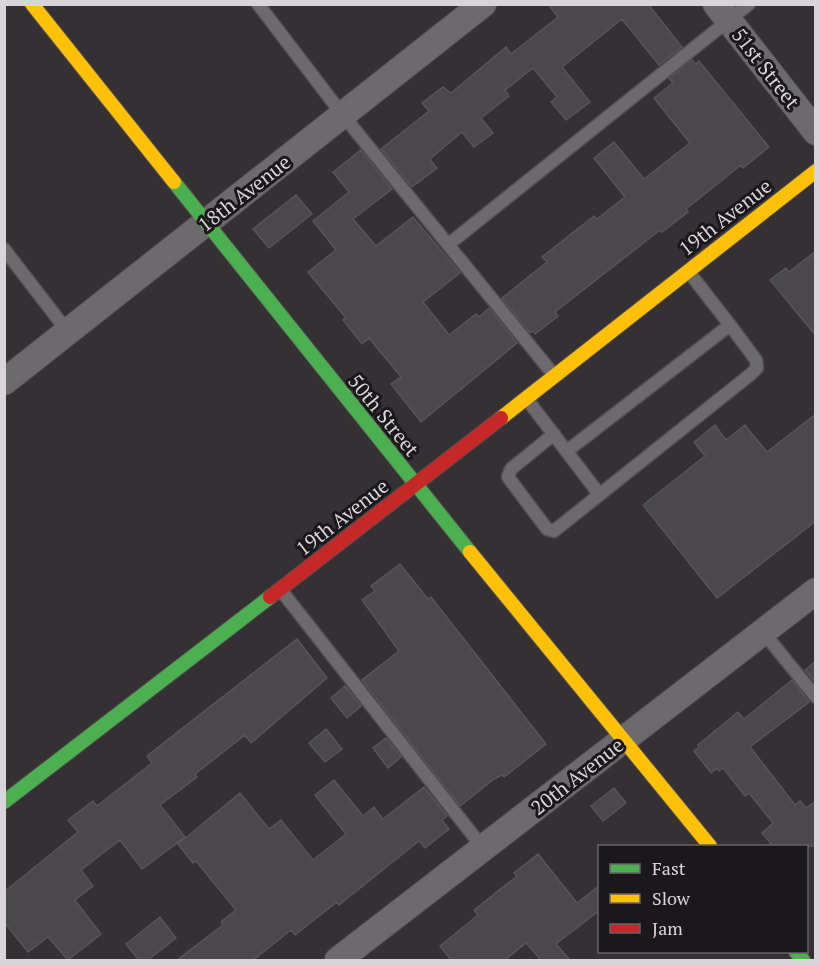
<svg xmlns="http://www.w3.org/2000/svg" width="820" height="965" font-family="'PT Serif',serif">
<rect width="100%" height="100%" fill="#343034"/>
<path fill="#4b484b" stroke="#575457" stroke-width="1.5" d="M548,4H648L682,47L659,65L622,19L562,67L590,102L566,120L551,102L557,97L533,68L505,90L509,96L481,118L493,133L474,147L462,132L430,159L437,168L412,187L381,149L429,111L422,103L443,87L451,93L506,47L511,54L558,17Z
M692,60L696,64L699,61L769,147L743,168L741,165L686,209L688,212L662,232L660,230L555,312L558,316L535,334L533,331L530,333L502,298L547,262L542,257L594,216L597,219L625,197L594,158L614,142L644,179L690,143L654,98L673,83L669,78Z
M361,150L392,189L353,219L376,246L413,217L460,273L423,302L449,335L476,314L479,317L489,308L517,343L421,422L391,384L401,377L369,338L362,344L343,320L346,318L308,272L336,250L313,221L349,192L333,172Z
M296,195L312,214L269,248L253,229Z
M816,251V336L770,280L786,268L789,272Z
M816,414V521L717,598L643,505L705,456L694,442L715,425L726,440L745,425L767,452Z
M400,564L428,599L431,597L546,744L504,777L502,775L494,779L460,806L362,680L399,651L362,600L375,591L371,586Z
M297,639L327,678L251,743L245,735L195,774L197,777L160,805L185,837L142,869L120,840L81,870L93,886L75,900L101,934L68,960L48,937L28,952L4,922V892L78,832L68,820L93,801L97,806L152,763L147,756Z
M816,661V683L805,670Z
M792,680L809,702L750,747L795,805L800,801L806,808L816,801V846H773L762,833L773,823L749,793L745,796L723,768L719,771L717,768L711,773L694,751L699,747L698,745L738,712L744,719Z
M345,686L361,706L347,718L331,698Z
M326,729L342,749L325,762L309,743Z
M386,738L401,757L388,768L373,748Z
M334,780L363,816L374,807L383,819L424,787L447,816L442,820L449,829L425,848L419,841L339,905L337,902L295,935L291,930L253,960H177L223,925L221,922L236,910L196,861L193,863L178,844L240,793L269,829L281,820L313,860L346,834L315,795Z
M614,788L626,803L603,821L591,806Z
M538,854L577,903L600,885V910L556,944L570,960H541L526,943L505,960H451L440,946L478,915L474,910L517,876L514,873Z
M160,917L176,938L148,960H139L126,944Z"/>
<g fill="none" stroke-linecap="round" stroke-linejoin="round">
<defs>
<path id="lane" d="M258,4L342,114L553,374
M449,244L749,4
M4,249L68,332
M688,271L730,325
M526,398L599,494
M554,434L511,469L508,477L547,529L554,531L751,374L757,368L756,360L730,325L567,451
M280,589L483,848
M763,632L816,697"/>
<path id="street" d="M716,4L816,132
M4,382L483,4
M338,960L816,591"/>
<path id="fast" d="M174,182L470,552
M4,802L270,597
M796,952L803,960"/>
<path id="slow" d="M32,4L174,182
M501,418L816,171
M470,552L710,846"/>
<path id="jam" d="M270,597L501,418"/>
</defs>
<use href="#lane" stroke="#514d51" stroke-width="15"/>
<use href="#street" stroke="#514d51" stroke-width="28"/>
<use href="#fast" stroke="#514d51" stroke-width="16"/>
<use href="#slow" stroke="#514d51" stroke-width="16"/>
<use href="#jam" stroke="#514d51" stroke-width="16"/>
<use href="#lane" stroke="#6d6a6d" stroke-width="12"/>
<use href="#street" stroke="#6d6a6d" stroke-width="26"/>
<use href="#fast" stroke="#4caf50" stroke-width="14"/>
<use href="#slow" stroke="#ffc107" stroke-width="14"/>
<use href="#jam" stroke="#c62828" stroke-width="14"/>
</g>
<g text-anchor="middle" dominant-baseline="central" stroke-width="6" stroke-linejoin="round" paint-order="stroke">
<g font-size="20" fill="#d9d4d9" stroke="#1b181b">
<text transform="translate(766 68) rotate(52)">51st Street</text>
<text transform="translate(244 193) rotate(-38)">18th Avenue</text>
<text transform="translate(725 217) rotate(-38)">19th Avenue</text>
<text transform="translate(384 415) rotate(51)">50th Street</text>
<text transform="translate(342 517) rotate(-38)">19th Avenue</text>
<text transform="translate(577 776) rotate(-38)">20th Avenue</text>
</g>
</g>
<rect width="820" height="965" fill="none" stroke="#d9d4d9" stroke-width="12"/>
<rect x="598" y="845" width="210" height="108" fill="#1b181b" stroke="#676367" stroke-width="1.5"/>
<rect x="610" y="864" width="30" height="9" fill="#4caf50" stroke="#676367" stroke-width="1.5"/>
<text x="652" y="875" font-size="18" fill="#d9d4d9">Fast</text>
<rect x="610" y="894" width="30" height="9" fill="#ffc107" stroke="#676367" stroke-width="1.5"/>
<text x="652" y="905" font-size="18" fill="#d9d4d9">Slow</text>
<rect x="610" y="924" width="30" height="9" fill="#c62828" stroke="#676367" stroke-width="1.5"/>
<text x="652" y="935" font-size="18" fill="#d9d4d9">Jam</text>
</svg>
